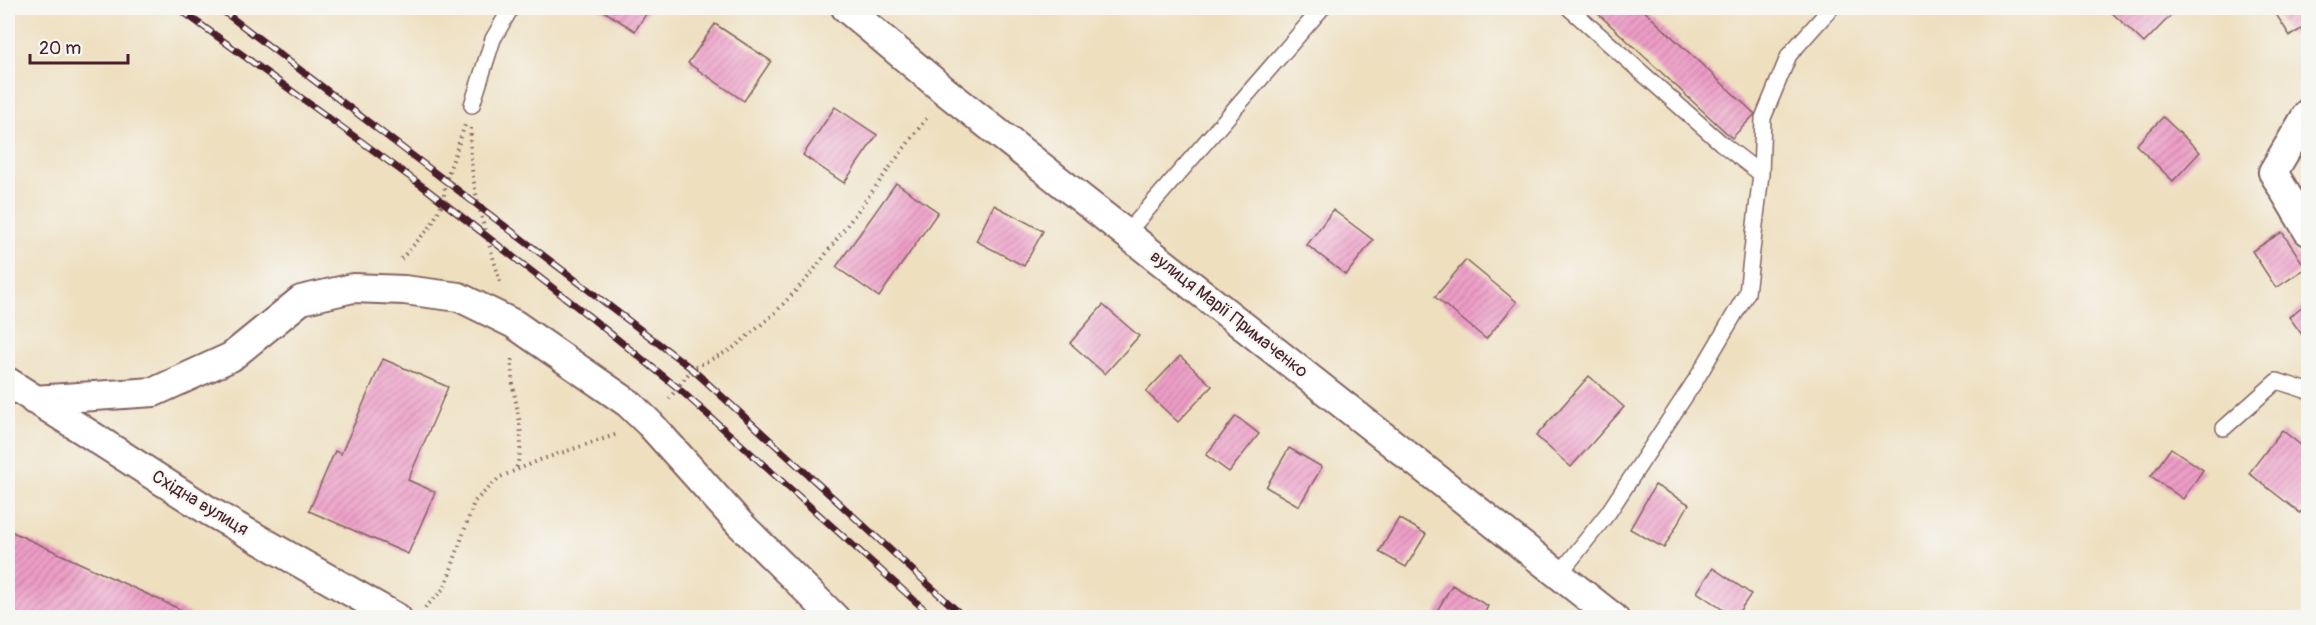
<svg xmlns="http://www.w3.org/2000/svg" width="2316" height="625" font-family="Pangolin,sans-serif">
<defs>
<pattern id="building-hatch" width="6" height="6" patternUnits="userSpaceOnUse" patternTransform="scale(1.5)"><rect width="6" height="6" fill="#ee9ec7"/><path d="M-1 1l2-2M0 6l6-6M5 7l2-2" fill="none" stroke="#c380a2"/></pattern>
</defs>
<rect width="100%" height="100%" fill="#f6f6f2"/>
<filter id="ink" filterUnits="userSpaceOnUse"><feTurbulence type="fractalNoise" baseFrequency=".0167" numOctaves="2"/><feDisplacementMap in="SourceGraphic" scale="12" xChannelSelector="R" yChannelSelector="G"/><feConvolveMatrix kernelMatrix="1 2 1 2 8 2 1 2 1" color-interpolation-filters="sRGB"/></filter>
<filter id="wash" filterUnits="userSpaceOnUse"><feTurbulence type="fractalNoise" baseFrequency=".008" numOctaves="4" result="noise"/><feDisplacementMap in="SourceGraphic" scale="24" xChannelSelector="R" yChannelSelector="G"/><feGaussianBlur stdDeviation="1.35" result="paint"/><feColorMatrix in="noise" values="0 0 0 0 0 0 0 0 0 0 0 0 0 0 0 0 0 1.4 0 .05"/><feComposite in="paint" operator="in"/></filter>
<g filter="url(#wash)">
<rect width="100%" height="100%" fill="#eedfbf"/>
<g id="blocks">
<path fill="url(#building-hatch)" d="M599,8H650L635,31Z
M1592,8H1641L1755,114L1732,138Z
M2107,8H2178L2144,43Z
M2272,8H2308V25L2290,36Z
M715,24L771,61L744,101L688,63Z
M835,107L877,135L844,183L803,155Z
M2163,117L2200,152L2173,181L2136,145Z
M896,183L938,212L879,297L836,267Z
M994,205L1043,231L1024,266L976,241Z
M1333,210L1373,240L1346,275L1307,245Z
M2282,232L2306,268L2276,288L2252,251Z
M1466,260L1517,302L1486,339L1435,297Z
M2308,302V343L2289,317Z
M1103,305L1139,336L1105,374L1070,343Z
M1180,356L1212,386L1178,422L1146,392Z
M383,359L448,387L408,480L435,492L408,554L309,511L335,451L341,454Z
M1589,376L1624,407L1571,467L1536,436Z
M1236,416L1259,434L1229,472L1206,455Z
M2282,430L2308,451V503L2300,513L2249,473Z
M1289,448L1322,467L1299,506L1266,487Z
M2171,448L2203,470L2183,499L2151,476Z
M1655,485L1689,504L1664,548L1630,529Z
M1399,518L1426,534L1406,567L1379,552Z
M8,530L199,618H11L8,616Z
M1713,568L1751,594L1735,618L1697,592Z
M1452,585L1488,606L1482,618H1433Z"/>
</g>
</g>
<g filter="url(#ink)">
<use href="#blocks" fill-opacity="0" stroke="#83625f" stroke-width="1.5"/>
<g fill="none" stroke-linecap="round" stroke-linejoin="round">
<defs>
<path id="lane" d="M1569,8L1721,143L1761,174
M472,105L493,39L511,8
M1126,234L1322,8
M2224,428L2277,381L2308,391
M1561,572L1608,513L1697,378L1747,293L1761,174L1763,118L1789,55L1831,8"/>
<path id="street" d="M846,8L945,91L1614,618
M2308,113L2273,172L2308,231
M8,382L209,511L397,618
M34,400L154,392L231,357L301,300L353,288L404,290L459,297L514,324L628,403L650,424L740,524L835,618"/>
</defs>
<use href="#lane" stroke="#83625f" stroke-width="18"/>
<use href="#street" stroke="#83625f" stroke-width="32"/>
<path stroke="#83625f" stroke-width="4" stroke-dasharray="1.5 4.5" stroke-linecap="butt" d="M471,128C467,182 486,231 500,282
M401,259L431,226L443,202L446,180L465,125
M512,359C509,400 530,426 516,469
M669,399L692,369L732,349L774,314L811,274L928,116
M425,608L445,587L474,502L500,477L540,460L618,434"/>
<use href="#lane" stroke="#fff" stroke-width="15"/>
<use href="#street" stroke="#fff" stroke-width="28"/>
<defs>
<path id="rail" d="M178,8L425,188L590,317L678,388L934,618
M219,8L692,369L965,618"/>
</defs>
<use href="#rail" stroke="#4a1f2b" stroke-width="7"/>
<use href="#rail" stroke="#f6f6f2" stroke-width="4.5" stroke-dasharray="14" stroke-linecap="butt"/>
</g>
</g>
<g text-anchor="middle" dominant-baseline="central" stroke-width="4.5" stroke-linejoin="round" paint-order="stroke">
<g font-size="18" fill="#4a1f2b" stroke="#f6f6f2">
<text transform="translate(1229 314) rotate(38)">вулиця Марії Примаченко</text>
<text transform="translate(200 503) rotate(31)">Східна вулиця</text>
</g>
</g>
<rect width="2316" height="625" fill="none" stroke="#f6f6f2" stroke-width="30"/>
<path d="M30 54v9h98v-9" fill="none" stroke="#4a1f2b" stroke-width="3"/>
<text x="39" y="54" font-size="18" fill="#4a1f2b" stroke="#f6f6f2" stroke-width="4.5" paint-order="stroke">20 m</text>
</svg>
